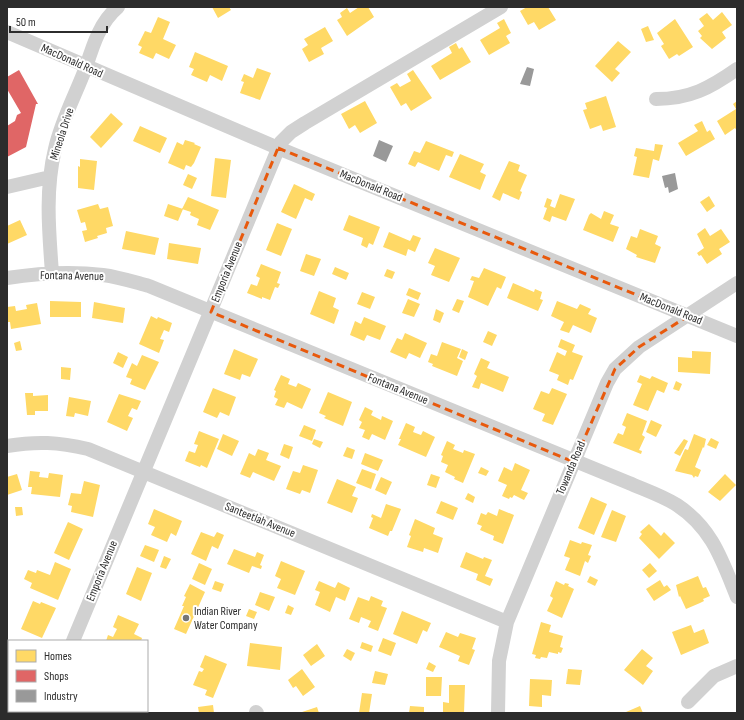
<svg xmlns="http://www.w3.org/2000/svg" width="744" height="720" font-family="'Sofia Sans Condensed',sans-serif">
<rect width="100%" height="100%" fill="#fff"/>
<path fill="#ffd966" d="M212,7H229L231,10L218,18Z
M359,7H368L374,17L347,36L337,20L342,17L340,13L347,8L350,13Z
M527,7H548L556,20L539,30L534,22L528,25L520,11Z
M722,12L732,25L722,32L726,38L712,49L700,38L702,36L698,31L704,26L699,19L707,13L713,20Z
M158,17L170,22L163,39L176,45L169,59L156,53L153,59L139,53L142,47L138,45L145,31L151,33Z
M504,19L511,33L506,36L510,43L489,55L480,40L500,28L497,23Z
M675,19L693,47L679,56L677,54L669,59L661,46L664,44L657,33Z
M648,26L654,40L646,42L641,29Z
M325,27L333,41L321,48L324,54L309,62L302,49L308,45L304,39Z
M618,41L631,52L615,69L620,73L612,82L595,66Z
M456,43L459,49L462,47L471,62L440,80L431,66L452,53L449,47Z
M195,52L228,66L222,81L210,75L207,82L191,75L194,69L189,67Z
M257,68L271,73L260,100L240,93L244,82L241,81L244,74L253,78Z
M413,70L432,98L411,111L406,103L401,106L390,87L397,83L400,87L411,81L407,74Z
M606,96L616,127L603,131L601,125L590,129L583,110L587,109L585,103Z
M365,101L377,123L360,133L355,125L349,129L341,114Z
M737,101V131L735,128L725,135L717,121L736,109L733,104Z
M111,113L123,124L101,148L90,137Z
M702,121L707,132L710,130L715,139L686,156L678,143L698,131L694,125Z
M140,126L167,138L160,153L133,141Z
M185,140L195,143L194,144L201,147L194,163L191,167L186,165L184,170L168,163L177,142L183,145Z
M426,141L454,152L452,157L446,155L439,171L418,162L415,167L408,164L414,151L420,153Z
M655,144L663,145L659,161L653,159L649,178L633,175L637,157L634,156L636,148L654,151Z
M460,154L484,164L480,172L486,175L480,190L449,177Z
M215,158L231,160L226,198L211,196Z
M80,159L97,161L94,190L78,188V166L80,167Z
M509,161L520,165L518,171L527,175L520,191L522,192L519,200L503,193L500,201L492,197Z
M188,174L197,178L192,189L183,185Z
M294,184L315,194L312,201L305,198L296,219L281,212Z
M560,194L575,199L566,221L552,216L550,222L543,219L547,208L544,207L547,198L552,200L550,206L555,208Z
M709,196L715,206L707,212L700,202Z
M188,197L219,210L210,230L197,225L199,219L190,215L191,212L182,209Z
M98,204L100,209L108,207L113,226L106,228L107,233L97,236L98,238L85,242L82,231L87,230L85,222L81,223L77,210Z
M168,204L183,209L178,221L164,216Z
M604,211L614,215L610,224L619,227L613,242L583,230L589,215L591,213L601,219Z
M349,215L380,227L373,245L369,243L367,248L361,245L363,238L343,230Z
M20,220L27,235L7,244V226Z
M277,223L292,229L281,256L266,250Z
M705,228L710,236L721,229L730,242L719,249L722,254L707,264L701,255L699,256L697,253L704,248L697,234Z
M640,229L658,236L655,244L661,247L655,263L636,257L637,255L626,249L631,236L637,238Z
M126,231L159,238L155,255L122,249Z
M389,232L410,241L413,235L421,238L415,252L408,249L406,256L383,247Z
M169,243L201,248L198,264L167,259Z
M435,248L460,258L449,282L431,275L435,266L428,263Z
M306,254L321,259L314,276L300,271Z
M261,264L281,272L277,283L280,284L278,288L275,287L270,300L262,297V299L247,293L251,284L257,286L260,278L256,276Z
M335,267L349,273L346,280L332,274Z
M484,268L506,277L501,289L497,287L488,306L468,297L474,281L470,280L472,276L479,278Z
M387,269L395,272L392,279L384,276Z
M513,283L534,292L535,289L542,292L540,299L543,300L538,311L507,298Z
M409,288L421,293L418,300L406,295Z
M319,291L336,298L333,307L339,310L334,324L310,314Z
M362,292L375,297L370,309L357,304Z
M408,299L420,304L414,317L402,313Z
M457,299L464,301L459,313L452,310Z
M50,301L81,302V317H50Z
M557,301L577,309L580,304L591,309L588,314L597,318L591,333L573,325L569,333L560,330L564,322L551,316Z
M94,302L125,308L123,323L92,318Z
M37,303L41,324L11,329L10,322H8L7,307L15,306L16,311L27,309L26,305Z
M436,309L444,313L440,323L433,320Z
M151,316L157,319L158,317L172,323L169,332L164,330L160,339L164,340L159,353L139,344Z
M364,317L386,326L380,340L367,335L364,341L350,335L355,321L361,324Z
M488,331L497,335L492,346L483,342Z
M405,333L427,343L420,358L409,353L406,359L390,352L397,338L402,340Z
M561,339L575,345L572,352L583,356L573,380L570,379L568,385L557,380L559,375L549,371L557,352L565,356L567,351L558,347Z
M20,341L22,350L16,351L14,343Z
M442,342L461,349L457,358L463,361L457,376L432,366L433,364L428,362L431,354L437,356Z
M234,349L258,359L250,377L242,374L240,380L224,374Z
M462,349L468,352L465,360L459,357Z
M692,351L711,352L710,374L678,372V357L692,358Z
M118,352L128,357L123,368L113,363Z
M142,355L159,362L145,390L130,384L132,379L126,377L132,363L137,366Z
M481,358L490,362L487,368L509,377L503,392L481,383L479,389L472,387L477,376L474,374Z
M61,367L71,368L70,380L61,379Z
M281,375L290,379L288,384L296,387L298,383L311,389L302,409L287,402L284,408L275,405L278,399L274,397L276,391L274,390Z
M640,375L650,379L652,376L668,383L664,393L657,390L648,411L633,405L642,384L637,382Z
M676,381L682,384L679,391L673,389Z
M213,388L236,397L229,416L220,412L217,418L203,412Z
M552,388L567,394L553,425L542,421L545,414L533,409L541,391L549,394Z
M328,392L352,402L343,426L324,418L326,416L319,413Z
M25,393H33V396L48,395V411H35V415H27Z
M119,394L141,401L137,410L132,408L128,416L133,418L127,431L107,422Z
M69,397L91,401L88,416L75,413L74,417L66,416Z
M365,407L373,411L371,415L381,420L382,416L393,421L385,440L372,434L369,440L362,437L365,430L359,428L362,422L359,420Z
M627,413L647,421L642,435L645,437L639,450L642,451L641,454L613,443L618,433L623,435L626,427L622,425Z
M651,420L662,425L656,437L646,432Z
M406,423L415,427L413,432L421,435L423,431L435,437L426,457L398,445L401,439H399Z
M304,425L316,430L312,441L299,436Z
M199,431L219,439L207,468L201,465L200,467L185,461L189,451L195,453L198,445L194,444Z
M223,434L239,441L232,456L217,449Z
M694,434L706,439L704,448L703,447L695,467L701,470L698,477L695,476L694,478L692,475L675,471L685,449L688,450Z
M711,438L719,442L716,449L707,445Z
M314,439L323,442L320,448L312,444Z
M684,439L688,441L680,456L674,453Z
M447,441L455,445L453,449L463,453L464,450L475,454L463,483L454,479L455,477L445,472L448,465L441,462L443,456L441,455Z
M284,444L293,447L289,459L280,455Z
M347,447L355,450L352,459L343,456Z
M258,449L269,453L266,460L281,466L274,481L253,472L250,478L240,474L249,453L255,456Z
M365,453L383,460L378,471L361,464Z
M515,463L530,470L521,490L528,493L524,500L514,495L512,498L510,497L509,499L502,496L507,485L498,481L504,467L512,471Z
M303,465L318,470L310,493L302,490L300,494L286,489L293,471L300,473Z
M481,467L489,471L486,476L478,473Z
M362,469L376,474L371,489L356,483Z
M30,471L40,472L39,477L48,478L49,473L63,475L60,497L31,494L32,487H28Z
M17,474L22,490L7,495V477Z
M431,474L440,477L436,488L427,485Z
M725,474L736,485L720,501L708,492Z
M381,477L392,482L386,495L375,490Z
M337,479L356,487L352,496L358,498L352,513L327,503Z
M84,481L100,485L93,517L71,512L72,506L68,505L71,493L81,494Z
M468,493L475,497L473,503L465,499Z
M591,497L607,504L594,535L578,528Z
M441,501L458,508L453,520L436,513Z
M386,504L401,509L392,531H390L388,536L369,528L373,518L371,517L372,514L381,518Z
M15,507H22L23,515L16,516Z
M154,509L182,521L176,536L171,533L167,542L151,535L155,527L148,524Z
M499,509L514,515L503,544L493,540L494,536L480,530L482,526L477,524L481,513L486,515L488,512L497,516Z
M612,510L626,516L616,542L601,537Z
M415,519L435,528L433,534L443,538L438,553L424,548L423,552L407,547L411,536L409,535Z
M68,522L83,529L69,560L54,553Z
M649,524L661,536L664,532L675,543L659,559L639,538L642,534L640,532Z
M201,532L214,537L217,532L224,535L218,549L212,546L206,561L191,554Z
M570,540L581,544L582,542L592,545L588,555L591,556L588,563L585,561L580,576L565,570L570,558L564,556Z
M145,545L159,550L154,562L140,556Z
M234,549L255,557L257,552L264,555L260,565L262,566L261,569L252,566L249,573L227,564Z
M466,552L483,559L484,557L492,560L485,576L493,579L490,586L476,580L478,574L460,567Z
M164,556L171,559L166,569L160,567Z
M281,561L305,571L295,595L277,588L281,579L275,576Z
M55,562L71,569L58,600L30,588L32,583L24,579L28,570L36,573L37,570L50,575Z
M199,563L212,569L205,585L192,579Z
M650,563L657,571L649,578L642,570Z
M137,567L152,573L141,601L126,594Z
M590,576L598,580L595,586L587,582Z
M698,576L703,588L706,587L710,596L703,599L704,601L700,603L686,609L680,596L679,597L676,585Z
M660,580L664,587L667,585L671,590L654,601L646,589Z
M215,581L224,584L221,592L212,589Z
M319,581L335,588L338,582L350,588L345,601L336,597L330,612L315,605L320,592L315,590Z
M556,581L564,585L565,583L569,584L568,586L574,589L562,618L547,611L553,598L550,596Z
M190,584L205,592L186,634L174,629L184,606H182L186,597L184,596Z
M260,592L275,597L269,611L255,605Z
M371,596L383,601L381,606L387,608L378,631L368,627L371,621L361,617L359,623L349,619L358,597L369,601Z
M33,601L40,604L41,602L56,608L42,638L21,629Z
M288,605L294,608L291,615L285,613Z
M249,609L257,612L254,619L246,616Z
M402,611L431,623L427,632L423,630L417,644L393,634Z
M118,615L139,624L134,634L142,638L141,641H106L108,635L113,637L117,629L113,627Z
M541,622L551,625L549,632L563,636L560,647L563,648L561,653L558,652V654L549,652L547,658L541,657L540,659L535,658L536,655L532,654Z
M691,625L694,633L704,629L709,643L681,655L672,632Z
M446,632L458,637L460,633L476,638L472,649L475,650L469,665L458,661L460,656L439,647Z
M383,638L396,643L391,656L378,651Z
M362,642L373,646L371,652L360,648Z
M250,643L282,647L280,670L247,666Z
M317,644L325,656L311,666L303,655Z
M347,649L355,653L351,661L343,656Z
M642,649L653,658L646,666L653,671L643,685L624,670Z
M205,655L227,664L213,698L205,695L207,690L193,685L199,671L202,672L204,669L200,667Z
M429,662L436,666L433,672L426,669Z
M302,669L315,687L303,696L296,686L293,688L288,680Z
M568,669L582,670L580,685L566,684Z
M375,671L388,674L385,685L372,683Z
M7,676L9,678V703L7,706Z
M426,677H442L441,696H426Z
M530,679L552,680L551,696L542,695V707L529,706Z
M449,685H465L464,713H443V702L449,703Z
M362,693L372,694L369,713H359Z
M213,705L214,713H199L198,707Z
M410,706L424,707V713H409Z
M640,706L643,713H626V712Z
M317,707L319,713H303L302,712Z
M71,711H94L98,713H70Z"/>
<path fill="#e06666" d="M19,70L38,104H36L26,147L7,157V126L15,121L17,115L21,113L7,89V77Z"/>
<path fill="#999" d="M527,67L534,69L530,86L520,84Z
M379,140L393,146L386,162L373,156Z
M675,173L678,189L669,193L668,187L665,188L662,176Z"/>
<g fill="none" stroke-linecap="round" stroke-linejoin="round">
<path stroke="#d1d1d1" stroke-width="14" d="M7,32L278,148L737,336
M656,99C690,99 710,88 737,69
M7,187L50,177
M52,273C49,232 45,190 55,149C61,121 76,94 86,67C93,45 100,22 118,7
M7,278C39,273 71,271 103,275C119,277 134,282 149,286L629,483C645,490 663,496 677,505C712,528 722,560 737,597
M7,446C37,441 58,442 88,449L507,622
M73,641L281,142L291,132L305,123L501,7
M688,702L714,676L737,666
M256,712L257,713
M38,713L40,711
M498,713L499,661L507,622L607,383L615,369L639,347L737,283"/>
</g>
<path fill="none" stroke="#e8590c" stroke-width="3" stroke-dasharray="8 5" stroke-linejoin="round" d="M278,148L688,316L639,347L615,369L574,462L211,312Z"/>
<circle fill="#767676" stroke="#fff" stroke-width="1.5" cx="186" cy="618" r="4"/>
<g text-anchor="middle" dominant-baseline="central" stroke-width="4" stroke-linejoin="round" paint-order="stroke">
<g font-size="12" fill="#2c2c2c" stroke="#fff">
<text transform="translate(72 61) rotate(24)">MacDonald Road</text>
<text transform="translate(62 134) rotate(-72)">Mineola Drive</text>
<text transform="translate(371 186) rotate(22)">MacDonald Road</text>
<text transform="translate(227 272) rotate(-68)">Emporia Avenue</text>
<text transform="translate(72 276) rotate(1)">Fontana Avenue</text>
<text transform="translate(671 309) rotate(22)">MacDonald Road</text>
<text transform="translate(398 389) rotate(22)">Fontana Avenue</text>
<text transform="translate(571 468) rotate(-67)">Towanda Road</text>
<text transform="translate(260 520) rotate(22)">Santeetlah Avenue</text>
<text transform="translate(102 571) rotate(-68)">Emporia Avenue</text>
</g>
<g font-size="12" fill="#2c2c2c" stroke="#fff" text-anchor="start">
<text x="194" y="611">Indian River<tspan x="194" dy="14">Water Company</tspan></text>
</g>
</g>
<rect width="744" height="720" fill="none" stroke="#2c2c2c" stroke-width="16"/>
<rect x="8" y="640" width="140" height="72" fill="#ffffff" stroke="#ababab"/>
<rect x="16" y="650" width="20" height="12" fill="#ffd966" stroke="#ababab"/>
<text x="44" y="660" font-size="12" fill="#2c2c2c">Homes</text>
<rect x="16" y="670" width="20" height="12" fill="#e06666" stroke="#ababab"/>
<text x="44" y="680" font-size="12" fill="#2c2c2c">Shops</text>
<rect x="16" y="690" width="20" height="12" fill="#999999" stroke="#ababab"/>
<text x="44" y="700" font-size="12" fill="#2c2c2c">Industry</text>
<path d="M10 26v6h97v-6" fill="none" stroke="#2c2c2c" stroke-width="2"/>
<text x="16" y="26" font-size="12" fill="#2c2c2c" stroke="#ffffff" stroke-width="3" paint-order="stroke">50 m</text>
</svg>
